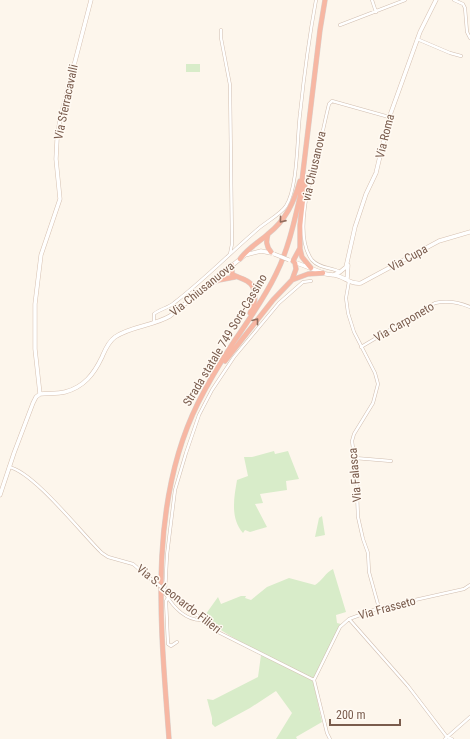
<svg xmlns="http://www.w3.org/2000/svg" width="470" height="739" font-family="'Roboto Condensed',sans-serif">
<rect width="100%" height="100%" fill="#fdf6ec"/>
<path fill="#d8ecc9" d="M186,64H200V72H186Z
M274,451L275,454L288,451L299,479L286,481L287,490L260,494L263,503L255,504L267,527L250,532L245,530L243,533C230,518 234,498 237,480L248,476L244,457H252Z
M322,516L325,535L315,537L319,518Z
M333,569L346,612L336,615L337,623L341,624L314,678H311C275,660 236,642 203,618L218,597L221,604L241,596H246L245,598L251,600L267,587L289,578L315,585C322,581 326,572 333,569Z
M261,655L313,681L322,722L296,737L297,739H276L292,713L276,691L250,708L215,727L212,724V718L207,699L213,700L258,677Z"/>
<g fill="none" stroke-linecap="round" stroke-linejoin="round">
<defs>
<path id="street" d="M372,0L376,12
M454,0L463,4L465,8L467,32L470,38
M340,25L405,0
M221,30V38L230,85L232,244L230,254
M417,39L450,53L461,56
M340,272C331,267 320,269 312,260C293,235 310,179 318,152C322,136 325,120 329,104L332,101L389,117
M349,281L346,298L348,313L354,332L375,373L378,384L373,403L354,434L352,441L356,470L358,517L363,539L368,553L369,572L379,608
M154,322V314C160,309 168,308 174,303C204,280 230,253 258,229C266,222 281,214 286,206C298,187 297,137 300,114C304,76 309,38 316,0
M361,347L435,303C448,300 458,302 470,307
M355,458L391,461
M9,467C34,472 82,534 102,553L108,557L133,564L147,576
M168,598L166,601L168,644L171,646L177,642
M178,600L218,632L314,680L327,733L330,739
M349,619L408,686L447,737L452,739
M203,620C186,621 173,607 165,593L167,555L175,490L186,453L199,415L212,390L234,357L279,303L303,282L311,281
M314,680L340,627L349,619L379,608L464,589L470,585
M445,739L470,717"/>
<path id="secondary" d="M294,262L326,274L333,275L340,272L346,267L355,227L366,194L376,173L389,118L420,32L436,0
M334,275C344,276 350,285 361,283L439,241L470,232
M347,280L348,265
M40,394L35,349V304L41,255L60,199L56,159L57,140L60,119L91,0
M40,394C48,393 57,394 65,392C84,387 94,374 102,357C105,350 108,342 115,337C131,326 153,326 170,316L245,255L261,251L271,253
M0,495L14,453L33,403L36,397L40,394"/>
<path id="highway" d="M268,234C266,241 266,246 271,252
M300,249L302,257L311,268
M240,259C247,249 259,242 268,234C286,220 294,202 300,181
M232,265V274C236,277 242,278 247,281C258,287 256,304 250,313
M292,280L308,274L323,273
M206,286L219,280L235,277
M225,361L273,300L292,280L296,269L295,263L293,261L300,248V225L305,181
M169,739C161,629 147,506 198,403C208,383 220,363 233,343C248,321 264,299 276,274C288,250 294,223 300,197L320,30L325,0"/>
</defs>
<use href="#street" stroke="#d1beb0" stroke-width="3.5"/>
<use href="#secondary" stroke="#d6c0b0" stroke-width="4.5"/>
<use href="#highway" stroke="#dad1cd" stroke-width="5.5"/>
<use href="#street" stroke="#fff" stroke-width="2.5"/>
<use href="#secondary" stroke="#fff" stroke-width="3.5"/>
<use href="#highway" stroke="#f7b7a3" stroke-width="4.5"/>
<defs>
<path id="street-bridge" d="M147,576L178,600"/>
<path id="secondary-bridge" d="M274,254L289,260"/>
</defs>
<use href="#street-bridge" stroke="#d1beb0" stroke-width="3.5" stroke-linecap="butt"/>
<use href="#secondary-bridge" stroke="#d6c0b0" stroke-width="4.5" stroke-linecap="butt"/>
<use href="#street-bridge" stroke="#fff" stroke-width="2.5"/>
<use href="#secondary-bridge" stroke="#fff" stroke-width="3.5"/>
</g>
<defs><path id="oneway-chevron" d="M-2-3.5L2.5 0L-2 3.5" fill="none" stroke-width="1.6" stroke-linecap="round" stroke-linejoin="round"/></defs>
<g stroke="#936e5e">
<use href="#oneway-chevron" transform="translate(282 220) rotate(129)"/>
<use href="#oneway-chevron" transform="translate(256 321) rotate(-52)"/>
</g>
<g text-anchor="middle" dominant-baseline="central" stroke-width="3" stroke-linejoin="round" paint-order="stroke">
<g font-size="12" fill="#7a5c4d" stroke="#fffaf3">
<text transform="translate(66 102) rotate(-78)">Via Sferracavalli</text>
<text transform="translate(385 136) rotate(-76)">Via Roma</text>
<text transform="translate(314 166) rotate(-77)">via Chiusanova</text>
<text transform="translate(408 258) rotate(-29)">Via Cupa</text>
<text transform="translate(202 289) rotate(-39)">Via Chiusanuova</text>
<text transform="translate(404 322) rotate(-30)">Via Carponeto</text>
<text transform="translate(225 340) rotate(-59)">Strada statale 749 Sora-Cassino</text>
<text transform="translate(355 475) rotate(-95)">Via Falasca</text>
<text transform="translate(179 599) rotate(38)">Via S. Leonardo Filieri</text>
<text transform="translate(387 608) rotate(-15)">Via Frasseto</text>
</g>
</g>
<path d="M330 719v6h70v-6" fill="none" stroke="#7a5c4d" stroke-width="2"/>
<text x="336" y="719" font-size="12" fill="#7a5c4d" stroke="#fffaf3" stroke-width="3" paint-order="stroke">200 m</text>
</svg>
